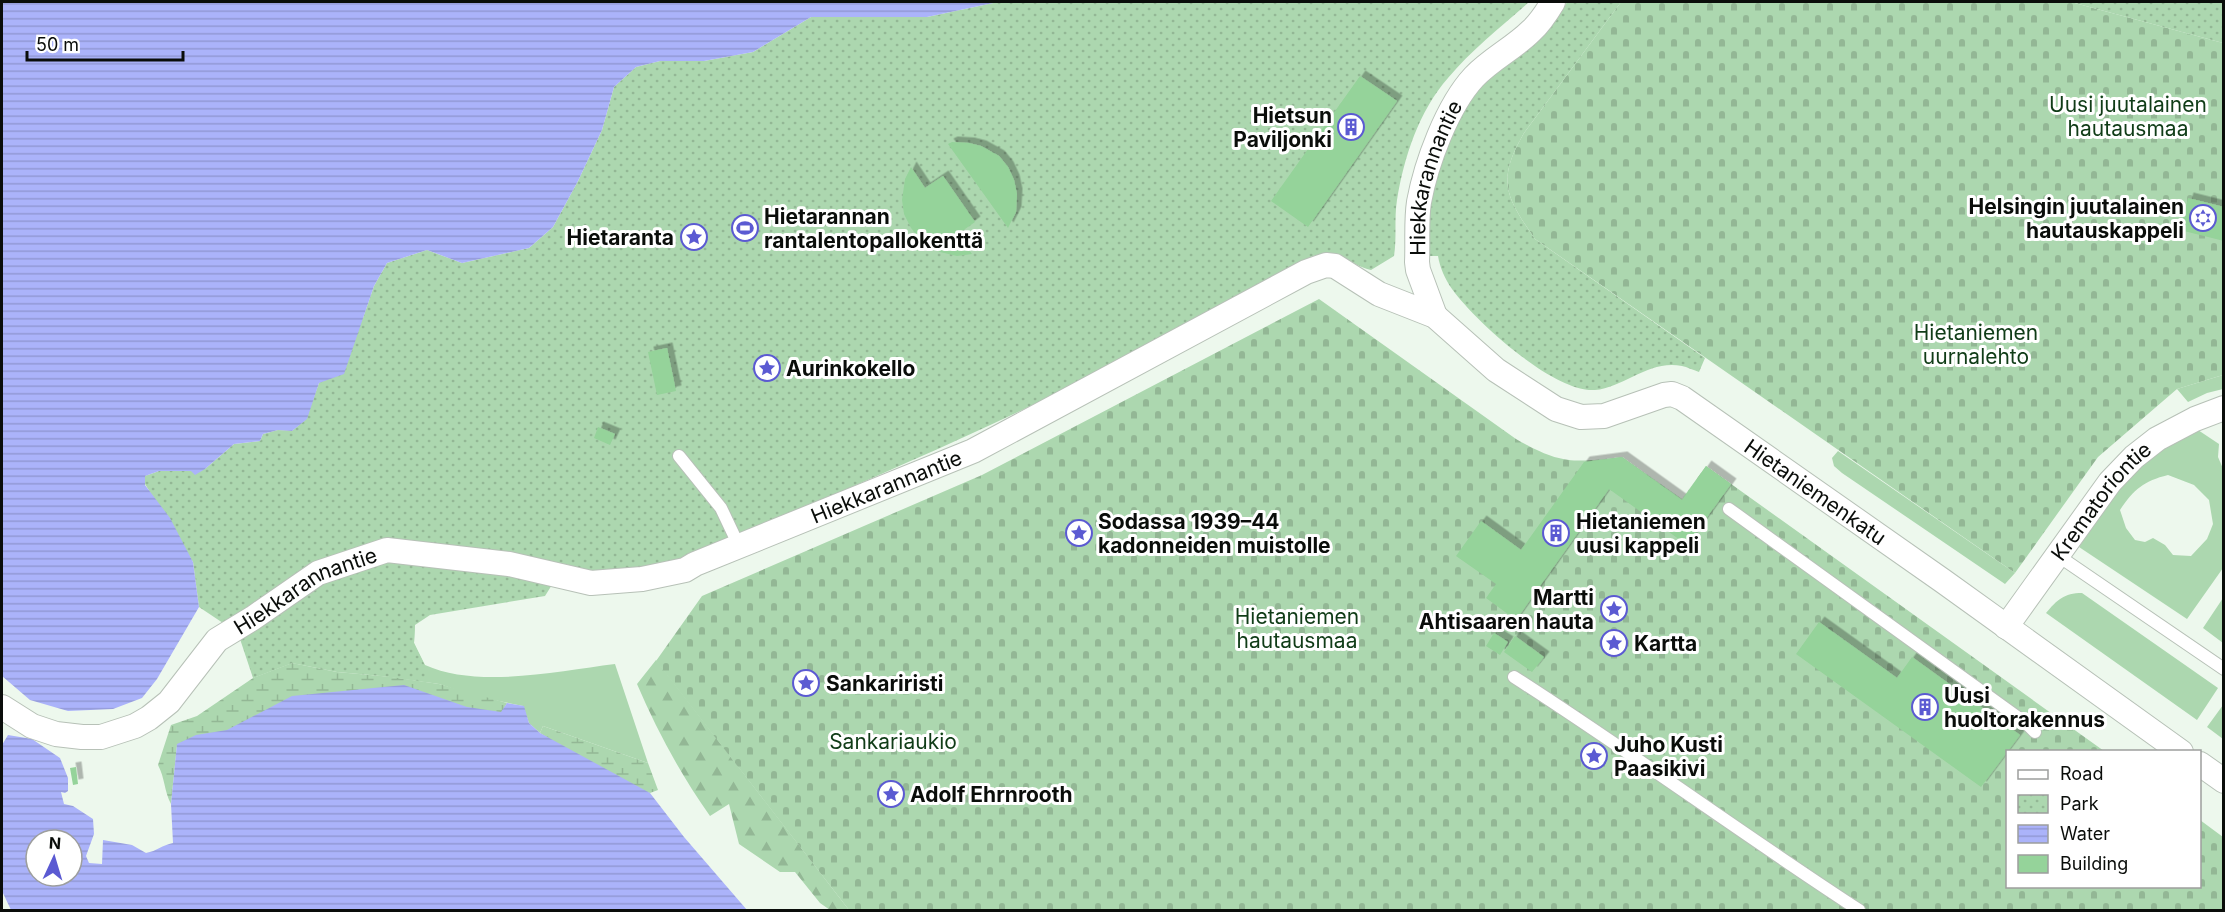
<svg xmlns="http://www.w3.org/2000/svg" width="2225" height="912" font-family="Inter,sans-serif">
<defs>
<pattern id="forest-firs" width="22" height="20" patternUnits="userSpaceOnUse" patternTransform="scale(1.5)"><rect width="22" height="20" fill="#acd7af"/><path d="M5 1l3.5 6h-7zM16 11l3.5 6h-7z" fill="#93b795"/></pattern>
<pattern id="wetland-marsh" width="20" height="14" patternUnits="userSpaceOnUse" patternTransform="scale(1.5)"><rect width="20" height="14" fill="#acd7af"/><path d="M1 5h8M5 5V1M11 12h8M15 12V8" fill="none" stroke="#93b795"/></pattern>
<pattern id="cemetery-stones" width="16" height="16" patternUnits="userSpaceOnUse" patternTransform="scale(1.5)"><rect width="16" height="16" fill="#acd7af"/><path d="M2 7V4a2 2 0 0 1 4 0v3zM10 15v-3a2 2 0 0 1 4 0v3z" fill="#93b795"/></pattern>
<pattern id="park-dots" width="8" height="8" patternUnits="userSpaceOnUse" patternTransform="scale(1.5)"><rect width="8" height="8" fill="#acd7af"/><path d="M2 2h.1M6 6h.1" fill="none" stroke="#93b795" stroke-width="1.8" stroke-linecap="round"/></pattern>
<pattern id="water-rules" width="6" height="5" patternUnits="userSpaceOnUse" patternTransform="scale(1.5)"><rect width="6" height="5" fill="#abb3fa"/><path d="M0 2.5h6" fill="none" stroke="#9299d5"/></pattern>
<filter id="shadow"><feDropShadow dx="5.5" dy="-5.5" stdDeviation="0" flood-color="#0004"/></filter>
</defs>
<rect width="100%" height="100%" fill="#edf8ed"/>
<path fill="#acd7af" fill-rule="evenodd" d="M2223,375V389L2207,393L2188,402L2177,389Z
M2195,428L2219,444L2218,457L2224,471L2223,568L2187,619L2079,547L2110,500L2141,464ZM2168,475L2194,485L2209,500L2213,524L2207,539L2191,556L2173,555L2165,545L2153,538L2145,542L2135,540L2126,528L2120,510C2134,489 2144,481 2168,475Z
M1838,451L2015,573L2005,584L1842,473L1834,466L1832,458Z
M2082,593L2218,688L2197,720L2046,613C2057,600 2064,593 2082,593Z
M2223,598V643L2203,628Z
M415,624L414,643L425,665C478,689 558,671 615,664L648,763L543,726L540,733L529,723L523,706L479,697L439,684L292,663L253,678L280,643Z
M2223,705V739L2207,727Z"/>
<path fill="url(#forest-firs)" d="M656,660L849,910H830L820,903L795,872H780L739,844L729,804L710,816C681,775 657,731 637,684Z"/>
<path fill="url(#wetland-marsh)" d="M292,663L337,672L392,677L439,684L507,703L502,712L177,745L171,804C164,791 165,778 158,765L171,725L197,716L253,678Z
M543,726L648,763L658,790L650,793L614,781L540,733Z"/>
<path fill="url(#cemetery-stones)" d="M1621,2H2071L2223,43V375L2177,389L2098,457L2015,573L1535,239C1506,197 1496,181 1524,133Z
M1319,299L1516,439C1560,464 1573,463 1622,457L1682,499L1706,466L2104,751L2008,752V886H2200V820L2223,837V910H849L656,661L702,596L982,475Z"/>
<path fill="url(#park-dots)" d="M998,2H1529C1502,26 1471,50 1448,78C1419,111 1404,157 1397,200C1394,219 1397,238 1394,256L1371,270C1345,263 1345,250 1313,256C1244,290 1178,330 1110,366C1006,421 899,466 792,513L780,516L684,560L604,574L565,564L545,596L430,615L415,625L414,643L425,666L427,682L392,677L337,672L292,663L253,678L238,633L199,607L193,562L145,484V476L159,471L205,469L234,444L260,441L263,434L278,430L292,431L306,419L319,383L363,318L374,286L387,263L427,250L462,263L529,248L553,227L578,181L602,130L614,87L636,67L660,61H704L753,52L811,17H927Z
M1567,2H1621L1524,133C1496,181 1506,197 1535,239L1705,358L1699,372C1693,370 1687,367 1682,366C1650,359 1625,387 1595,390C1554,393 1475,321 1452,289C1445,279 1440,268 1438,256H1429C1429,243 1427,231 1429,219C1433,176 1452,115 1481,83C1508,54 1550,38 1567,2Z
M2071,2H2223V43Z"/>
<path fill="url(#water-rules)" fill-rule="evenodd" d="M2,2H998L927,17H811L753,52L704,61H660L636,67L614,87L602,130L578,181L553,227L529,248L462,263L427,250L387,263L374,286L344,374L319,383L307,419L292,431L278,430L263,434L260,441L234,444L205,469L195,475L191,471H159L145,476V485L170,518L193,562L199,607L157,679L142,698L113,709L68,711L30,700L2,676Z
M404,685L467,707L501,712L507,703L524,706L529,723L540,733L650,793L684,837L747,910H11L2,891V745L8,735L32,739L60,758L68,778V791L65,793L61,792L64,804L73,806L93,819L94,834L86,856L89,863L102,864L103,840L132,845L146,853C157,851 162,845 173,843L171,804L177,744L196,735L227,730L292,696ZM36,840H72V876H36Z"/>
<path fill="#95d39a" filter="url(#shadow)" d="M1360,76L1397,101L1308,227L1271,201Z
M952,142L969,143L981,146L999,156L1008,167L1014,180L1017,194L1016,212L1008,228L948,144Z
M911,167L925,188L943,176L975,222L958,234L972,254L957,256L940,252L921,240L911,228L904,214L902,200L905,179Z
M2188,198L2224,207V241L2180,230Z
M667,348L676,391L657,395L648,352Z
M598,427L615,434L610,445L594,438Z
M1622,457L1682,500L1706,466L1731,484L1687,545L1609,489L1516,620L1486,598L1496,584L1456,556L1481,521L1521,550L1584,462Z
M1819,622L1897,678L1912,657L2020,735L1981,787L1796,654Z
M1494,633L1508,642L1500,655L1486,646Z
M1515,636L1544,657L1532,672L1504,652Z
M76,767L78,784L73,785L70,768Z"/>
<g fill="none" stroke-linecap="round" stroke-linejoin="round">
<defs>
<path id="lane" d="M679,456L721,508L739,546
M1729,509L2027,724L2035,732
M2057,555L2224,669
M1514,677C1631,752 1742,834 1859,910"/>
<g id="street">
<path id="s1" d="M1435,316L1418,270L1417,262C1418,243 1416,221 1419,202C1426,164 1447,106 1474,77C1491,59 1514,48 1531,31C1540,23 1547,12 1553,2"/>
<path id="s2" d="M2006,627L2110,482L2134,457L2157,439L2195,419L2224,408"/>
<path id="s3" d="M2,707L32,726L56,734L82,737H101L135,726L149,718L169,702L217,640L253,618L318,573L387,550L509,564L591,583L642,579L685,570L695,564L973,451L1306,272L1326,265L1335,266L1379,294L1435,316L1496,370L1556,409L1581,417L1604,416L1664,395L1672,394L1682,398L1943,581L2181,752"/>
<path d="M2200,764L2224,781"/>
</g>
</defs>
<use href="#lane" stroke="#b7c1b7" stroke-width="14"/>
<use href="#street" stroke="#b7c1b7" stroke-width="26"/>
<use href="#lane" stroke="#fff" stroke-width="12"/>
<use href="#street" stroke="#fff" stroke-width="24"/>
</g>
<defs>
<symbol id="building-ring" viewBox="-11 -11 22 22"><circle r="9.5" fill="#fff" stroke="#5b5ad2" stroke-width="1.5"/><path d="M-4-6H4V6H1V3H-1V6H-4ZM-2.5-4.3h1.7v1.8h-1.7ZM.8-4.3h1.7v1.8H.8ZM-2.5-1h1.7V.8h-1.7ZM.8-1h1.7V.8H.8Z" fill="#5b5ad2"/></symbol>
<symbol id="synagogue-ring" viewBox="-11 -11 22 22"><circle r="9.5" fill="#fff" stroke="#5b5ad2" stroke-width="1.5"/><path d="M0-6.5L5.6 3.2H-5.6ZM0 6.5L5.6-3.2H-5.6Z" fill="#5b5ad2"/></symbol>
<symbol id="stadium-ring" viewBox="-11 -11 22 22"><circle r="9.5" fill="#fff" stroke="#5b5ad2" stroke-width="1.5"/><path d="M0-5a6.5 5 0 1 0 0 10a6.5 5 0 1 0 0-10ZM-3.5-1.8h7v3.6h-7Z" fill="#5b5ad2"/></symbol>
<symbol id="sight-ring" viewBox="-11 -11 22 22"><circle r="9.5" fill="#fff" stroke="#5b5ad2" stroke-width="1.5"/><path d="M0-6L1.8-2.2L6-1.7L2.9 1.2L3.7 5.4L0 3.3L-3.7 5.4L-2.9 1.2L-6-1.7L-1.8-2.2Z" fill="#5b5ad2"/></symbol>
</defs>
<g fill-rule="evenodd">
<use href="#building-ring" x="1336" y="112" width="30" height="30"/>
<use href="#synagogue-ring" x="2188" y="203" width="30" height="30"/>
<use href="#stadium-ring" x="730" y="213" width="30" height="30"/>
<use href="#sight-ring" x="679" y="222" width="30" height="30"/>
<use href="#sight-ring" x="752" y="353" width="30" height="30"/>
<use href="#sight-ring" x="1064" y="518" width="30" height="30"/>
<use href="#building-ring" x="1541" y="518" width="30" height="30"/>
<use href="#sight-ring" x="1599" y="594" width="30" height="30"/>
<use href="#sight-ring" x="1599" y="628" width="30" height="30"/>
<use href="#sight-ring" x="791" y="668" width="30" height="30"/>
<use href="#building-ring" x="1910" y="692" width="30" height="30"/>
<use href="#sight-ring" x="1579" y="741" width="30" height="30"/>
<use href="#sight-ring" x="876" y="779" width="30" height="30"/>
</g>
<g text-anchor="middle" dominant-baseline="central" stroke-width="6" stroke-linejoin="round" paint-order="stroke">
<g font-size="21" fill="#103c17" stroke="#fff">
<text x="2128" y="104">Uusi juutalainen<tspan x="2128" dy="24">hautausmaa</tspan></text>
<text x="1976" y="332">Hietaniemen<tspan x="1976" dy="24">uurnalehto</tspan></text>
<text x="1297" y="616">Hietaniemen<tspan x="1297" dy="24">hautausmaa</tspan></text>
<text x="893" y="741">Sankariaukio</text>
</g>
<g font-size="21" font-weight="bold" fill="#0a0d0a" stroke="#fff" text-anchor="start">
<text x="1332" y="115" text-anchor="end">Hietsun<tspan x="1332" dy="24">Paviljonki</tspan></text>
<text x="2184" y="206" text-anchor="end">Helsingin juutalainen<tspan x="2184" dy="24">hautauskappeli</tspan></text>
<text x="764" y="216">Hietarannan<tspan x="764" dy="24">rantalentopallokenttä</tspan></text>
<text x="674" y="237" text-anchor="end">Hietaranta</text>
<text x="786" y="368">Aurinkokello</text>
<text x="1098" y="521">Sodassa 1939–44<tspan x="1098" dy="24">kadonneiden muistolle</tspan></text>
<text x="1576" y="521">Hietaniemen<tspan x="1576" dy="24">uusi kappeli</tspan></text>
<text x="1594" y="597" text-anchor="end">Martti<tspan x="1594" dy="24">Ahtisaaren hauta</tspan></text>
<text x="1634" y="643">Kartta</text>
<text x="826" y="683">Sankariristi</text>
<text x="1944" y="695">Uusi<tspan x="1944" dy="24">huoltorakennus</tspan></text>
<text x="1614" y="744">Juho Kusti<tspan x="1614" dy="24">Paasikivi</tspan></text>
<text x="910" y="794">Adolf Ehrnrooth</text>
</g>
<g font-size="21" fill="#0a0d0a" stroke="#fff">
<text stroke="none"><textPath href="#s1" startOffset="144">Hiekkarannantie</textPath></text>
<text stroke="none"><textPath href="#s3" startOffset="976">Hiekkarannantie</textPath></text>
<text stroke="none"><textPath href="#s3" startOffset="2038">Hietaniemenkatu</textPath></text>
<text stroke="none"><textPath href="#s2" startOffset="158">Krematoriontie</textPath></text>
<text stroke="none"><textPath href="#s3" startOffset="364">Hiekkarannantie</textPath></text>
</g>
</g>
<rect width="2225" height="912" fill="none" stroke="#0a0d0a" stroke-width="6"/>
<rect x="2006" y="750" width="195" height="138" fill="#ffffff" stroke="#9d9e9d" stroke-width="1.5"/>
<rect x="2018" y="770" width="30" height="9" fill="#ffffff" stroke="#9d9e9d" stroke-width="1.5"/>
<text x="2060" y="780" font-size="18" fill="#0a0d0a">Road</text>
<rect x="2018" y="795" width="30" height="18" fill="url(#park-dots)" stroke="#9d9e9d" stroke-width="1.5"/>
<text x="2060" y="810" font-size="18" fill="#0a0d0a">Park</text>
<rect x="2018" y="825" width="30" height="18" fill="url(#water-rules)" stroke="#9d9e9d" stroke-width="1.5"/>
<text x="2060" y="840" font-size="18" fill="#0a0d0a">Water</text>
<rect x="2018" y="855" width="30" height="18" fill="#95d39a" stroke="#9d9e9d" stroke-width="1.5"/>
<text x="2060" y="870" font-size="18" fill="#0a0d0a">Building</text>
<g transform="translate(54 858) rotate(4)"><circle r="28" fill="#ffffff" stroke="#9d9e9d" stroke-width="1.5"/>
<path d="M0-4.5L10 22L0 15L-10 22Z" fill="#5b5ad2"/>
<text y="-9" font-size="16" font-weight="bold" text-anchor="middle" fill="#0a0d0a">N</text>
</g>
<path d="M27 51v9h156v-9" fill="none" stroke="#0a0d0a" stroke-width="3"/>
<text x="36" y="51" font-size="18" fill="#0a0d0a" stroke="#ffffff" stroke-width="4.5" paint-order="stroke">50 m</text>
</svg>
